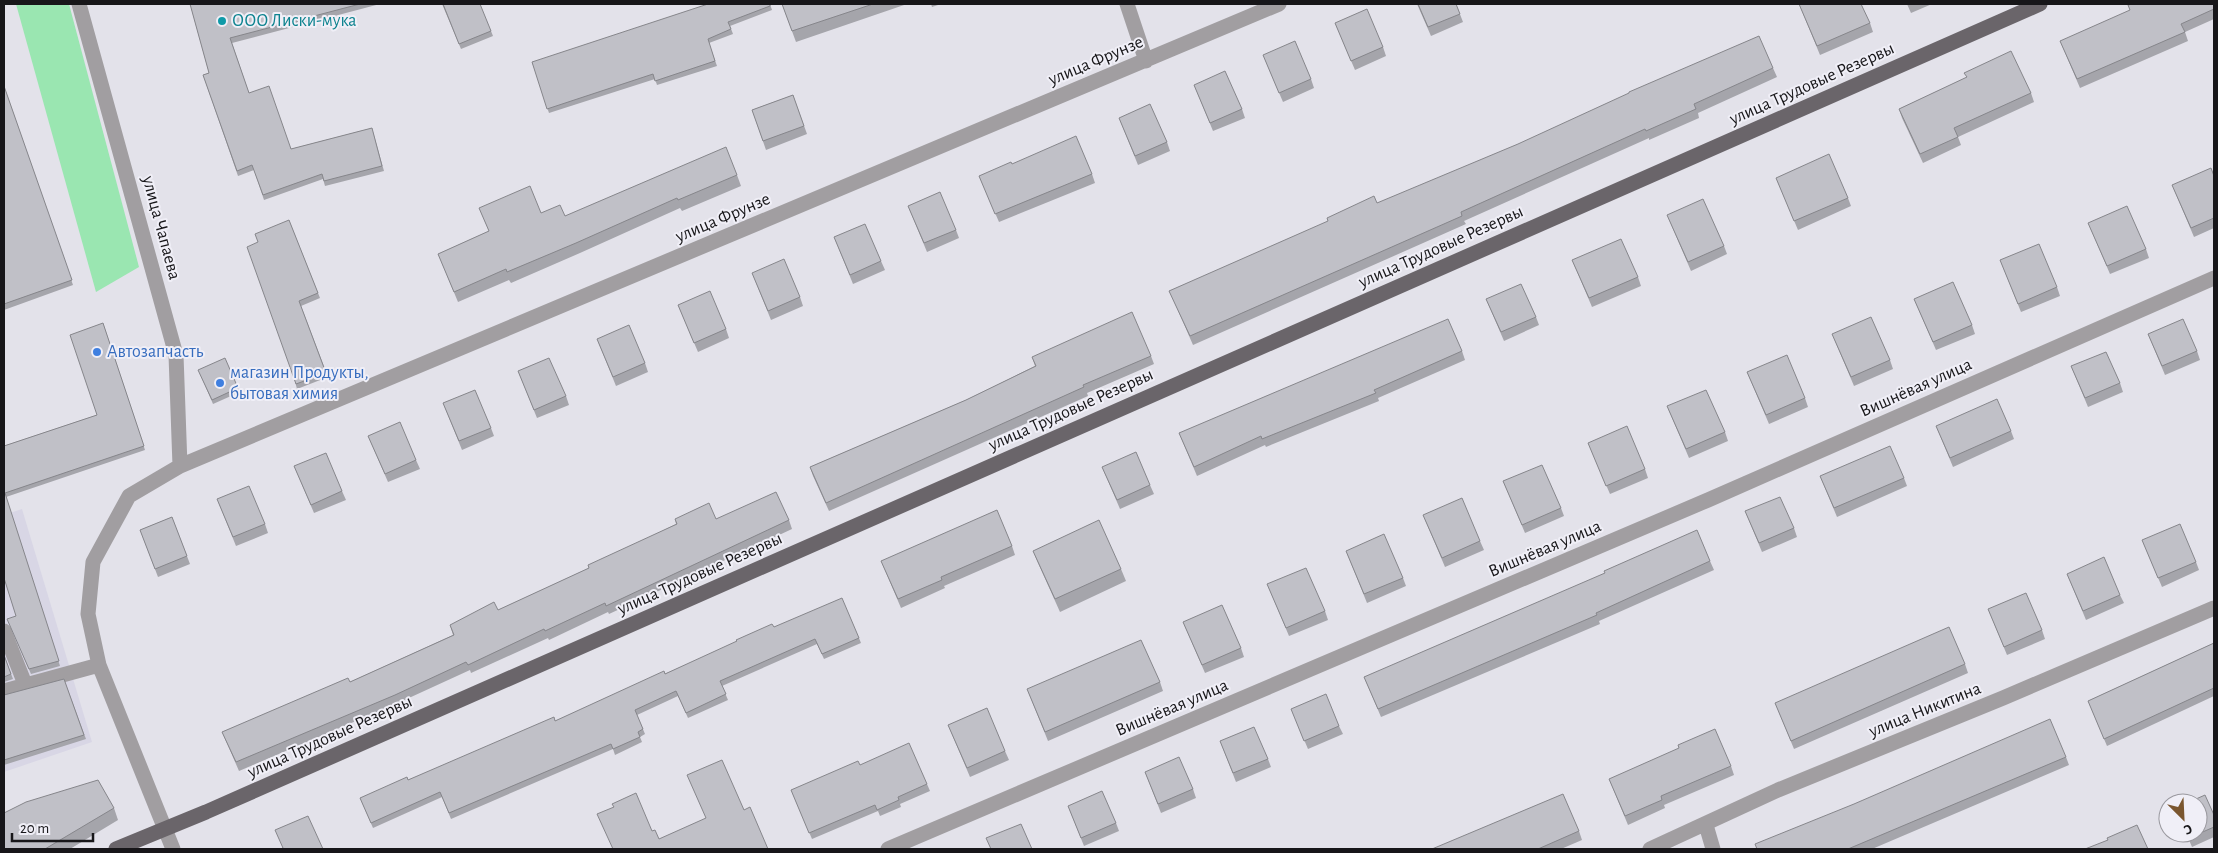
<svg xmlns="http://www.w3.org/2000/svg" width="2218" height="853" font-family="'Alegreya Sans',sans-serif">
<rect width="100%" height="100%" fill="#e3e2ea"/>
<path fill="#d8d6e5" d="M22,509L92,742L4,772V515Z"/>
<path fill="#9ae6b1" d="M16,4H69L139,267L96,292Z"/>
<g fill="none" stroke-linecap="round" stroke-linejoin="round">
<path stroke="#a19ea1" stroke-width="15" d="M79,4L176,355L180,466
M1127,4L1146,61
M4,631L25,684
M4,691L99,665
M1706,825L1713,849
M173,849L99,665L88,614L93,562L129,496L180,466L1279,4
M888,849L1708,500L2214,278
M1650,849L1778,790L2003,698L2214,608"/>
<path stroke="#6a656a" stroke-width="15" d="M116,849L206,812L2040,4"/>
</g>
<path fill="#a5a5ab" d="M190,4H380L232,43L249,93L291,149L372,128L384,171L325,186L323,179L264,200L254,170L238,176L203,75L209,73Z
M442,4L491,31L493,36L461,49Z
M770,4L772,10L730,26L733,34L709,43L717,66L657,85L655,79L549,113L532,62Z
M782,4H907L796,42Z
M931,4H941L932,7Z
M1417,4H1456L1463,22L1431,36Z
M1799,4L1870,23L1873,32L1820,55Z
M1907,4H1932L1911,13Z
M2214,4V19L2185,32L2188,41L2080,88L2060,41Z
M1335,23L1383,47L1386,56L1355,70Z
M1263,55L1311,79L1314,88L1283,102Z
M1773,68L1777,77L1698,113L1699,118L1649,140V138L1464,221L1466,224L1193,345L1173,299L1169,291L1377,203Z
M1966,78L2031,93L2034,102L1958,137L1961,145L1923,163L1902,118L1899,109Z
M1194,85L1242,109L1245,118L1213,131Z
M4,86L73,285L4,310Z
M793,95L807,134L766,150L752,110Z
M1119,118L1167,142L1170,151L1138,165Z
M1012,164L1092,174L1095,183L999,222L979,176Z
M737,175L741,186L682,211L680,208L580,253L511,283L509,280L458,302L438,254L489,231L479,208L541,213L565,216Z
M2214,176V228L2194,237L2172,185Z
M1776,178L1848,198L1851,206L1798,230Z
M908,206L956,230L959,238L927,252Z
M1667,215L1724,246L1727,254L1691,271Z
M289,220L320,298L301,306L328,377L297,389L258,242Z
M2088,223L2146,249L2149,258L2110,274Z
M834,237L881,261L885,270L853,284Z
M1572,260L1638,277L1641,286L1592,307Z
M2000,260L2057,287L2060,296L2021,312Z
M752,273L800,297L803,306L771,320Z
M1486,299L1536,317L1539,325L1504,341Z
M1914,299L1972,325L1975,334L1936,350Z
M678,305L726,329L729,338L698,352Z
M103,323L145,450L6,497L60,666L31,674L9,623L16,616L4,578V446L97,415Z
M1832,334L1890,360L1893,369L1854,386Z
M2148,334L2197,351L2200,360L2165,375Z
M597,339L645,363L648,372L616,386Z
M1462,351L1465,360L1378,398L1379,401L1266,447L1265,445L1197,476L1179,433Z
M1151,356L1154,364L1087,393L1088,396L829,511L813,476L810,467L966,400L1035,366L1032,357Z
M2071,366L2120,383L2123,392L2088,407Z
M518,371L566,396L569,405L537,418Z
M1747,372L1805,398L1808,407L1769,424Z
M200,374L238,388L240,392L213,404Z
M443,403L491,428L494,436L462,450Z
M1667,406L1725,432L1728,441L1689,458Z
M1936,426L2011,431L2014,439L1953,467Z
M368,436L416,460L420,469L388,482Z
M1588,443L1645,469L1648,478L1610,494Z
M294,466L342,491L346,500L314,513Z
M1102,467L1150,485L1154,494L1120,509Z
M1820,476L1904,478L1907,486L1837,517Z
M1503,481L1561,508L1564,516L1525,533Z
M217,499L265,524L268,533L236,546Z
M1745,511L1794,528L1797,537L1762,552Z
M1423,515L1480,541L1484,550L1445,567Z
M172,517L190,564L158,577L140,530Z
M675,519H716L789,520L792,529L609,614L608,612L549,640L548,638L471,673L470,670L398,703L239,771L222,732L350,682L453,635L450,625L498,610L589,568L676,524Z
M2142,540L2196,562L2199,570L2162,587Z
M1012,546L1015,555L944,586L945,588L901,608L881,561Z
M1033,551L1121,569L1126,581L1060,612L1038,563Z
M1346,551L1403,578L1406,586L1367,603Z
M1710,561L1714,570L1599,621L1600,624L1381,717L1364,677Z
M2067,574L2120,595L2124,603L2086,620Z
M1267,584L1325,611L1328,620L1289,636Z
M1988,609L2042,630L2045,639L2007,655Z
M1183,622L1241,648L1244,657L1205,673Z
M774,627L859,638L861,643L824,659L817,644L722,686L728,700L688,718L678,696L637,715L645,734L640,737L642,742L615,755L613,749L451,819L442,797L373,828L360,798L408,780L555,721Z
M2214,643V696L2107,746L2088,701Z
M4,655L13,679L4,682Z
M1965,664L1968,673L1794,749L1775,703Z
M64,679L86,739L4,765V695Z
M1160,682L1163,691L1048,741L1027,689Z
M1291,709L1339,726L1343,734L1308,749Z
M948,725L1005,751L1009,760L970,777Z
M1220,741L1268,759L1271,767L1236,782Z
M2066,757L2069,765L1872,849H1757Z
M860,765L927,784L930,791L900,804L901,807L880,816L878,811L812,839L791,790Z
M1731,766L1734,775L1664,805L1665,808L1628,825L1609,779Z
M1145,772L1193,789L1196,798L1161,813Z
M1068,806L1116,823L1119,831L1084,846Z
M114,808L118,820L70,849H4Z
M2214,815V837L2192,847L2186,833H2198Z
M1579,831L1582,840L1561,849H1432Z"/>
<path fill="#c0c0c7" stroke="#86868b" d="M190,4H360L230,38L249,93L269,86L291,149L372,128L382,166L324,181L322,174L263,195L252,165L237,171L203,75L209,73Z
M443,4H480L491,31L459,44Z
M708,4H770V6L728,22L731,29L708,39L715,61L655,81L653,74L547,109L532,62Z
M782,4H873L792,31Z
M1418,4H1456L1460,14L1428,27Z
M1799,4H1861L1870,23L1817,46Z
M2132,4H2214V9L2181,24L2185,32L2077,79L2060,41L2130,10L2128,5Z
M1367,9L1383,47L1351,61L1335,23Z
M1759,36L1773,68L1694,104L1696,109L1646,131L1645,129L1461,212L1462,216L1190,336L1169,291L1328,221L1327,218L1374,196L1377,203L1518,144L1629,93V92Z
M1295,41L1311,79L1279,93L1263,55Z
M2011,51L2031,93L1954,128L1958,137L1920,154L1899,109L1967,77L1964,73Z
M1225,71L1242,109L1210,123L1194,85Z
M4,86L72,280L4,304Z
M793,95L804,126L763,141L752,110Z
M1150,104L1167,142L1135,156L1119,118Z
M1076,136L1092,174L995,214L979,176L1011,162L1012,164Z
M726,147L737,175L678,200L677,198L576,243L507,272L506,269L454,292L438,254L489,231L479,208L530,186L541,213L560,205L565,216Z
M1829,154L1848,198L1794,221L1776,178Z
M2211,168L2214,176V218L2191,228L2172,185Z
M940,192L956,230L924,243L908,206Z
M1703,199L1724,246L1688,262L1667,215Z
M2127,206L2146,249L2107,266L2088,223Z
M289,220L318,293L299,301L326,373L296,384L247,247L258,242L255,234Z
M865,224L881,261L850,275L834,237Z
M1621,239L1638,277L1589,298L1572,260Z
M2039,244L2057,287L2018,304L2000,260Z
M784,259L800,297L768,311L752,273Z
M1953,282L1972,325L1933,342L1914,299Z
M1521,284L1536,317L1501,332L1486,299Z
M710,291L726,329L694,343L678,305Z
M1132,312L1151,356L1083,385L1084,387L826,503L810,467L966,400L1036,366L1032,357Z
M1871,317L1890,360L1851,377L1832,334Z
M1448,319L1462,351L1374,390L1376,393L1262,439L1261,436L1194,467L1179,433Z
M2183,319L2197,351L2162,366L2148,334Z
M103,323L144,446L5,493L59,661L29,669L7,619L16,616L4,578V446L97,415L70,335Z
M629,325L645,363L613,377L597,339Z
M2106,352L2120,383L2085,398L2071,366Z
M1787,355L1805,398L1766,415L1747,372Z
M225,358L238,388L212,400L198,370Z
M549,358L566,396L534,410L518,371Z
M475,390L491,428L459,441L443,403Z
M1706,390L1725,432L1686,449L1667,406Z
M1997,399L2011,431L1950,458L1936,426Z
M400,422L416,460L385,474L368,436Z
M1627,426L1645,469L1606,486L1588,443Z
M1890,446L1904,478L1834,508L1820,476Z
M1136,452L1150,485L1117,500L1102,467Z
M326,453L342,491L311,505L294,466Z
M1542,465L1561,508L1522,525L1503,481Z
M249,486L265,524L233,537L217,499Z
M776,492L789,520L606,606L605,603L545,631L544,629L468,665L466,662L395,695L236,762L222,732L348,678L350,682L454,635L450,625L494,602L498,610L589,568L588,565L677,524L675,519L709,503L716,519Z
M1780,497L1794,528L1759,543L1745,511Z
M1462,498L1480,541L1442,558L1423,515Z
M997,510L1012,546L941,577L942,580L898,599L881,561Z
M172,517L187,556L155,569L140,530Z
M1099,520L1121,569L1055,599L1033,551Z
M2180,524L2196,562L2158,578L2142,540Z
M1697,530L1710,561L1596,613L1597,615L1378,709L1364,677L1605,573L1604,571Z
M1384,534L1403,578L1364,594L1346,551Z
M2104,557L2120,595L2083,611L2067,574Z
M1306,568L1325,611L1286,628L1267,584Z
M2026,593L2042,630L2004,647L1988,609Z
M842,598L859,638L822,654L815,639L720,681L726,694L686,713L676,691L635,710L643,729L638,732L640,737L613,749L611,744L449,813L440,792L371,823L360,798L407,777L408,780L554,717L555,721L664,671L665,674L737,641L736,640L772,624L774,627Z
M1222,605L1241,648L1202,665L1183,622Z
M1949,627L1965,664L1791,741L1775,703Z
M1141,640L1160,682L1045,732L1027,689Z
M2214,643V688L2104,739L2088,701Z
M4,655L11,674L4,677Z
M64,679L84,735L4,760V695Z
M1326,694L1339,726L1304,741L1291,709Z
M987,708L1005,751L967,768L948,725Z
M2050,719L2066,757L1848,849H1757L1755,844L1854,804Z
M1254,727L1268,759L1233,773L1220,741Z
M1715,729L1731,766L1661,796L1662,800L1625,816L1609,779L1679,748L1678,745Z
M909,743L927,784L898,797L899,800L877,810L875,805L809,833L791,790L858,761L860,765Z
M1179,757L1193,789L1158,804L1145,772Z
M722,760L744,810L750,807L768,849H613L597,814L614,807L612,804L636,793L652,831L655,830L659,839L706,818L687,775Z
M98,780L114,808L45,849H4V813L26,802Z
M1102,791L1116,823L1081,838L1068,806Z
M1563,794L1579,831L1538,849H1432Z
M2205,795L2214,815V827L2189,838L2186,833H2198V803H2187Z
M308,816L323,849H280L283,848L275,830Z
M1021,824L1032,849H991L986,838Z
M2137,825L2148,849H2085L2108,840L2107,838Z"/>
<circle fill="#0f9aa8" stroke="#f0eff7" stroke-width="2" cx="222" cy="21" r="5"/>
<g fill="#3f7fe0" stroke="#f0eff7" stroke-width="2">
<circle cx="97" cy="352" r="5"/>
<circle cx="220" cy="383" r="5"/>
</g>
<g text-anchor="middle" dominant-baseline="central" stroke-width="4" stroke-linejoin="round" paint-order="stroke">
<g font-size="18" fill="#0d838f" stroke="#f0eff7" text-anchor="start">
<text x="232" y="21">ООО Лиски-мука</text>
</g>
<g font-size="18" fill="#171619" stroke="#f0eff7">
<text transform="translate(1096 61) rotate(-23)">улица Фрунзе</text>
<text transform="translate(1812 84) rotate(-24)">улица Трудовые Резервы</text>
<text transform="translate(723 218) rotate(-23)">улица Фрунзе</text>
<text transform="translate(161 228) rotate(75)">улица Чапаева</text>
<text transform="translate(1441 247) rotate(-24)">улица Трудовые Резервы</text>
<text transform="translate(1916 388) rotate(-24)">Вишнёвая улица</text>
<text transform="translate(1071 410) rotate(-24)">улица Трудовые Резервы</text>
<text transform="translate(1545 549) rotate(-23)">Вишнёвая улица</text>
<text transform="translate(700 574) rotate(-24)">улица Трудовые Резервы</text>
<text transform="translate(1172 708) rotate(-23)">Вишнёвая улица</text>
<text transform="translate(1925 710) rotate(-22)">улица Никитина</text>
<text transform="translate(330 737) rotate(-24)">улица Трудовые Резервы</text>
</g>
<g font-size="18" fill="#366cbe" stroke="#f0eff7" text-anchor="start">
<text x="107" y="352">Автозапчасть</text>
<text x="230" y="373">магазин Продукты,<tspan x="230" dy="21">бытовая химия</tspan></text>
</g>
</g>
<rect width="2218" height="853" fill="none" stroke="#171619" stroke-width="10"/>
<g transform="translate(2183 818) rotate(156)"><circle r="24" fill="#f0eff7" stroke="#99989e"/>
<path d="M0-4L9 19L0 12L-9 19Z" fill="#7a562f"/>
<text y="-8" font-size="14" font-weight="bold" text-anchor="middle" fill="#171619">С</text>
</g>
<path d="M12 833v8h81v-8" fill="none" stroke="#171619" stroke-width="2.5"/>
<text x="20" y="833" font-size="15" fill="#171619" stroke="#f0eff7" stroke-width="4" paint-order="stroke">20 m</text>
</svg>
